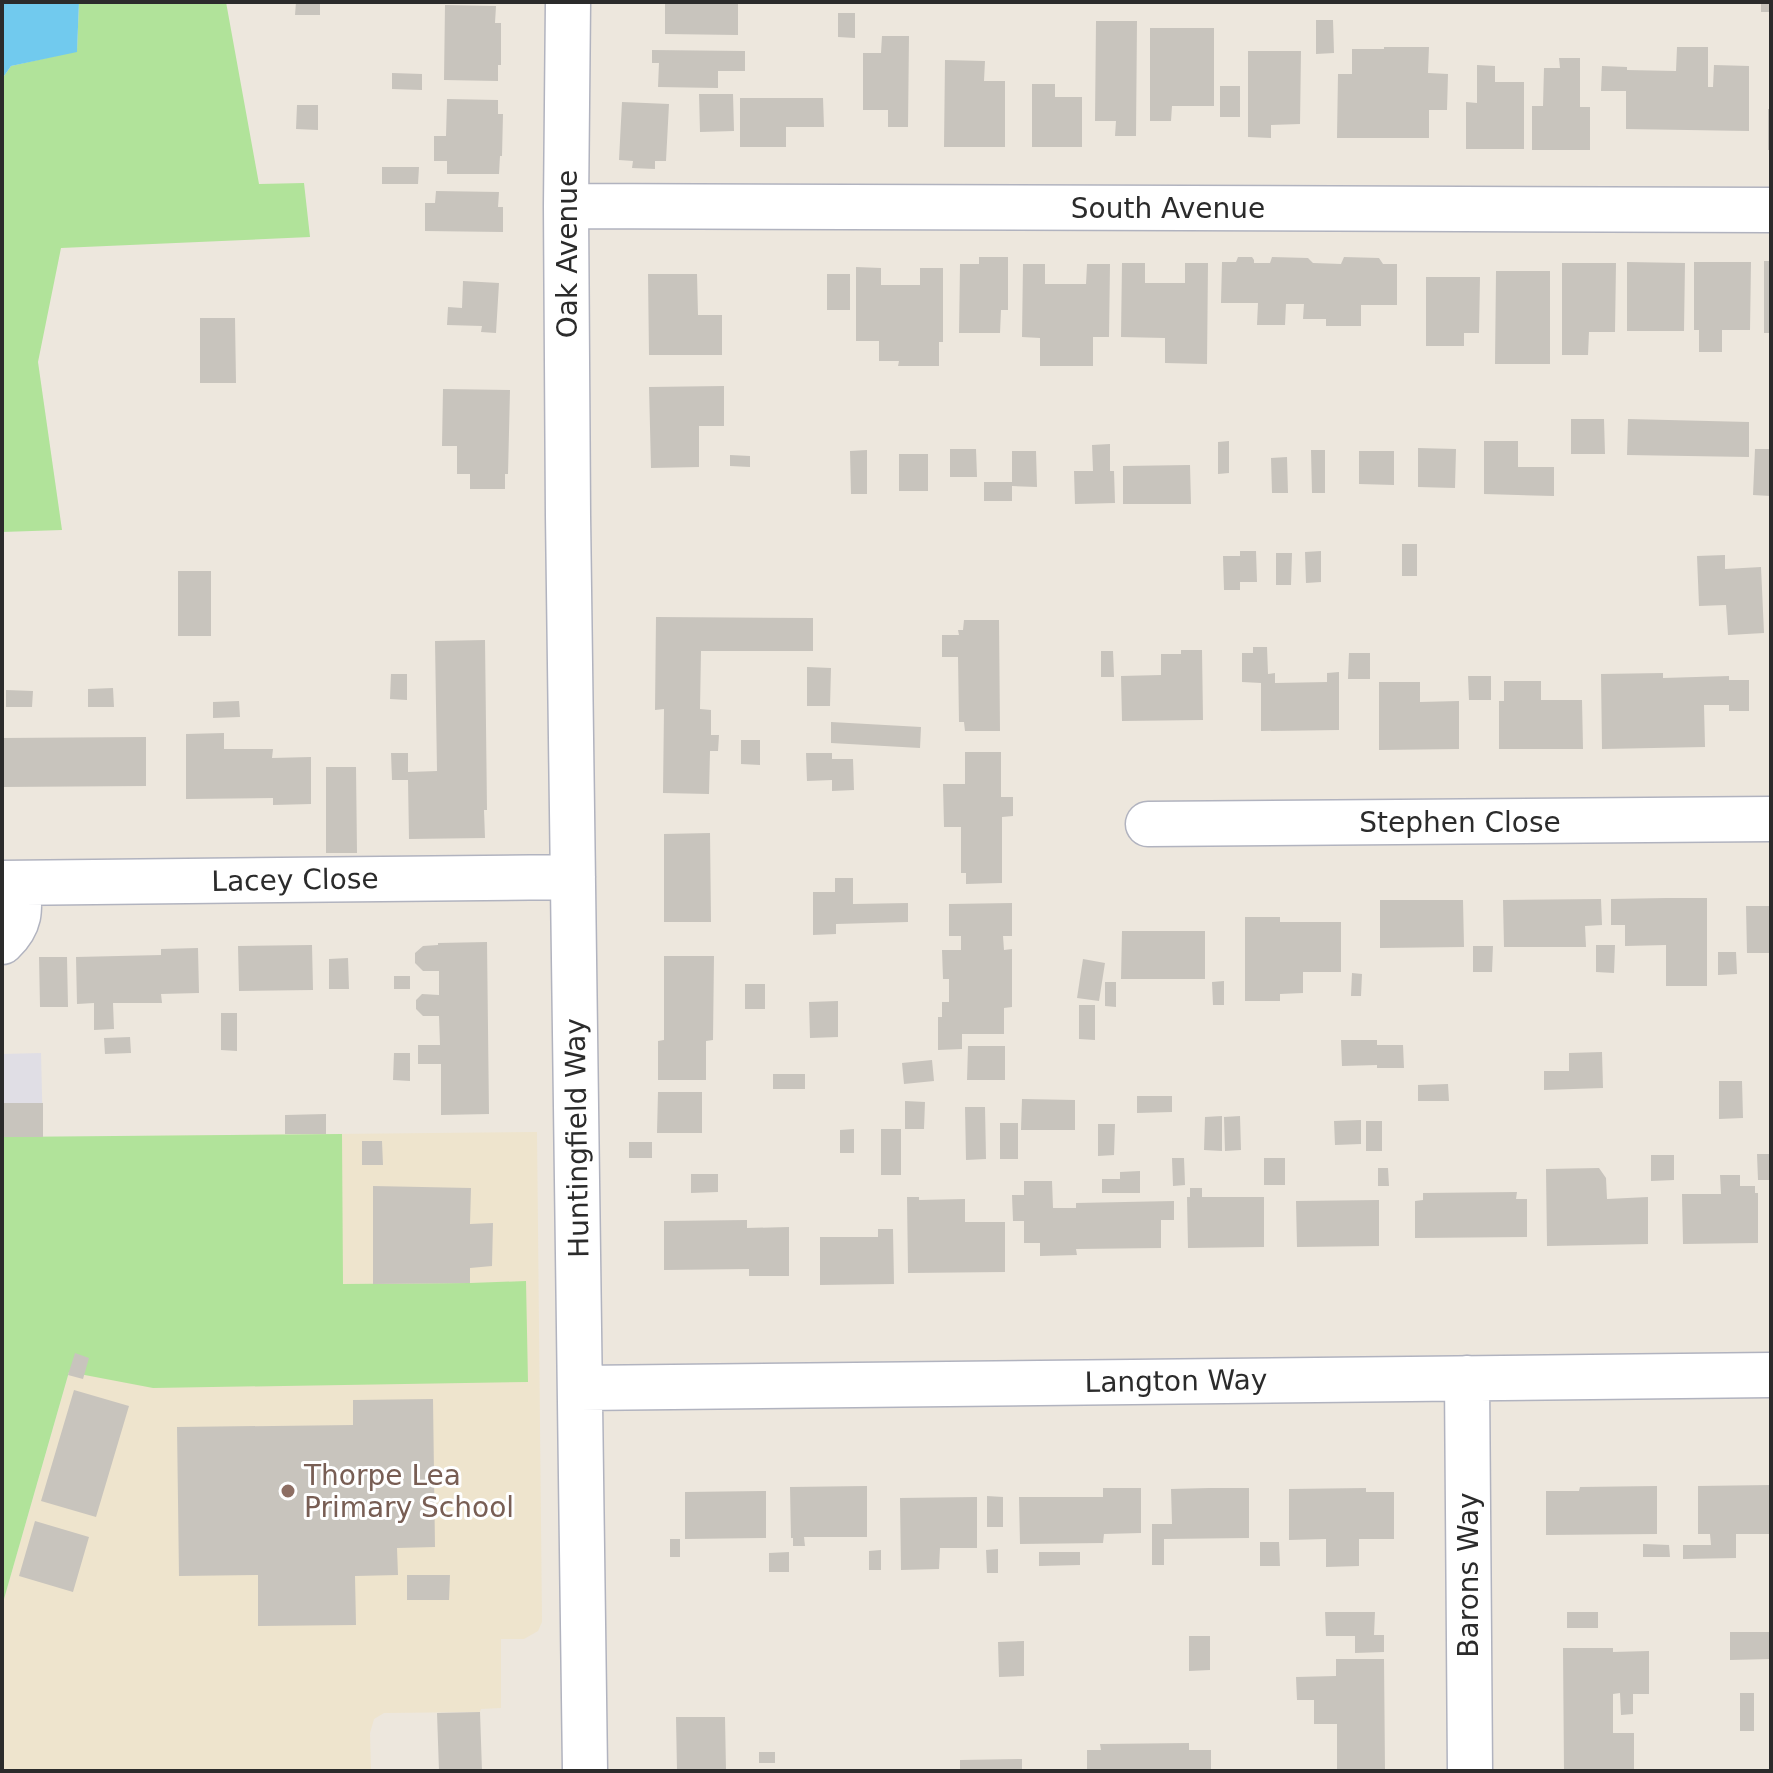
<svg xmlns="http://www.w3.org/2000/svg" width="1773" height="1773" font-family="'DejaVu Sans',sans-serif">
<rect width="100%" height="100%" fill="#ede7dd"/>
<path fill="#e0dee5" d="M41,1053L43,1137H2V1054Z"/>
<path fill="#eee4cd" d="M537,1132L542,1622L538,1631L524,1639H501V1708L481,1709L480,1712L384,1713L374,1719L370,1733L371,1771H2V1606L137,1136Z"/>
<path fill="#b1e39a" d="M79,2H226L259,184L304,183L310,237L61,248L38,362L62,530L2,532V79L11,66L77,51Z
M342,1134L343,1284L470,1283L526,1281L528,1382L153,1388L69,1372L2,1606V1137Z"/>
<path fill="#71caee" d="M2,2H79L77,52L11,66L2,79Z"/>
<path fill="#c8c4bd" d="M296,2H320V15H295Z
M665,2H738V35L665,34Z
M1761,2H1771V12H1761Z
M445,5L496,6L495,23H501V65H498V81L444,80Z
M838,13H855V38L838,37Z
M1316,20H1333L1334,53L1316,54Z
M1096,21H1137L1136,136H1115L1116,121H1095Z
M1150,28H1214V106H1172L1171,121H1150Z
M882,36H909L908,127H888V110H863V53H881Z
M1384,47H1429L1428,73L1448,74L1447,110H1429V138H1337L1338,74H1352V49H1384Z
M1677,47H1708V87H1713L1714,65L1749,66V131L1626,129V91H1601L1602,66L1627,67V70L1676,71Z
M652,50L745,51V71H718V88L658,87L659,63H652Z
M1248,51H1301L1300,124L1271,125V138L1248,137Z
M1559,58H1580V107H1590V150H1532V106H1543L1544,68H1560Z
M945,60L985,61L984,81H1005V147H944Z
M1477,65L1495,66V82H1524V149H1466V102L1477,103Z
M392,73L422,74V90L392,89Z
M1032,84H1055V97H1082V147H1032Z
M1220,86H1240V117H1220Z
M699,94H733L734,131L700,132Z
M740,98H823L824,127H786V147H740Z
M447,99L498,100V114H503L502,156H500L499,174H447V161H434V136H446Z
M622,102L669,104L666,161H655V169L632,168L633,161L619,160Z
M297,105H318V130L296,129Z
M1768,109H1771V150H1768Z
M382,167H419L418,184H382Z
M436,191L499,192L498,207H503V232L425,231V203H435Z
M979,257H1008V310H1001L1000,333H959L960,264H979Z
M1238,257H1252L1254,260V263H1270L1272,257L1308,258L1313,263L1341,264L1344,257L1379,258L1383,264H1397V305H1361V326H1326V319H1303L1304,304H1286L1285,325H1257L1258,303H1221L1222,262H1236Z
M1764,261H1771V333H1764Z
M1627,262L1685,263L1684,331H1627Z
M1694,262H1751L1750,330H1722V352H1699V330H1694Z
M1122,263H1145V283H1185V263H1208L1207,364L1165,363V338L1121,337Z
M1562,263H1616L1615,332H1589L1588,355H1562Z
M1023,264H1045V284H1086L1087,264H1110L1109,337H1093V366H1040V338L1022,337Z
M856,267L881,268V285H920V268H943V342H939V366H898L899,361H879V341H856Z
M1496,271H1550V364H1495Z
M648,274H697L698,315H722V355H649Z
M827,274H850V310H827Z
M1426,277H1480L1479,333H1464V346H1426Z
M463,281L499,283L496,333L481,332L482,326L447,325L448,307L462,308Z
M200,318H235L236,383H200Z
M724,386V426H699V467L651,468L649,387Z
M443,389L510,390L508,474H505V489H470V474H457V446H442Z
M1571,419H1604L1605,454H1571Z
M1628,419L1749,422V457L1627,455Z
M1229,441V473L1218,474V442Z
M1484,441H1518V467H1554V496L1484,494Z
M1110,444V471H1114L1115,503L1075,504L1074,471H1093L1092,445Z
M1418,448L1456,449L1455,488L1418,487Z
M950,449H976L977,477H950Z
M1755,449H1771V496L1753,495Z
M867,450V494H851L850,451Z
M1311,450H1325V493H1312Z
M1012,451H1036L1037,487L1012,486V501H984V482H1012Z
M1359,451H1394V485L1359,484Z
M899,454H928V491H899Z
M730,455L750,456V467L730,466Z
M1287,457L1288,493H1272L1271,458Z
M1190,465L1191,504H1123V466Z
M1402,544H1417V576H1402Z
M1240,551H1256L1257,582H1240V590H1224L1223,556H1240Z
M1321,551V582L1306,583L1305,552Z
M1276,553H1292L1291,585H1276Z
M1725,555V569L1761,567L1764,633L1728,635L1726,605L1699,606L1697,556Z
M178,571H211V636H178Z
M656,617L813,618V651H701L700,709L711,710V735H719L718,751H710L709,794L663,793L664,709L655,710Z
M964,620H999L1000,731H965L964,722H959L958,657H942V635H959L958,630H963Z
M485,640L487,810H484L485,838L409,839L408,780H392L391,753H408V772L437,771L435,641Z
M1253,647H1267L1268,674L1275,673V683L1327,682V673L1339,672V730L1261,731V683L1242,682V653H1253Z
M1181,650H1202L1203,720L1122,721L1121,676L1161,675V654H1181Z
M1101,651H1113L1114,677H1101Z
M1349,653H1370V679H1348Z
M807,667L831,668L830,706H807Z
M1663,673V678L1729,676V680H1749V711H1729V705H1704L1705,747L1602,749L1601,674Z
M391,674H407V700L390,699Z
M1468,676H1491V700H1469Z
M1504,681H1541V700H1582L1583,749H1499V701H1504Z
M1379,682H1420V702L1459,701V749L1379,750Z
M113,688L114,707H88V689Z
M6,690L33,691L32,707H6Z
M239,701L240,717L213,718V702Z
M831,722L921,727L920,748L831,743Z
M224,733V749H273L272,758L311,757V804L273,805V798L186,799V734Z
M146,737V786L2,787V738Z
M741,740H760V765L741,764Z
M965,752H1001V797H1013V816L1002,817V883L966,884V873H961V827H944L943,784H965Z
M806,753H832V759H853L854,790L832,791V780L807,781Z
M326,767H356L357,853H326Z
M710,833L711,922H664V834Z
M835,878H853V904L908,903V922L836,924V934L813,935V892H835Z
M1666,898H1707V986H1666V945L1625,946V925H1611V899Z
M1601,899L1602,925L1585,926L1586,947H1504L1503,900Z
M1380,900H1463L1464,947L1380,948Z
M1012,903V936H1003L1004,950L1012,949V1007L1004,1008V1034H962V1049L938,1050V1017H942V1002H949V979H943L942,950H961V936H949V904Z
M1746,906H1771V953H1747Z
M1245,917H1280V922H1341V972H1303V993L1280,994V1001H1245Z
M1122,931H1205V979H1121Z
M487,942L489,1114L441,1115V1064H418V1045H440L439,1016H423L416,1009V1000L422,994L439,995V971H423L415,963V953L423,946L438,945V943Z
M312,945L313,990L239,991L238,946Z
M1596,945H1615L1614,973L1596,972Z
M1473,946H1493L1492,972H1473Z
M198,948L199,993L161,994L162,1003H113L114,1029L94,1030V1003L77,1004L76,957L161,955V949Z
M1718,952H1736L1737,974L1718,975Z
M664,956H714L713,1040L706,1041V1080H658V1041L664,1040Z
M39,957H67L68,1007H40Z
M348,958L349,989H329V959Z
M1083,959L1105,963L1099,1001L1077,998Z
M1352,973L1362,974L1361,996H1351Z
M394,976H410V989H394Z
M1224,981V1005H1213L1212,982Z
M1105,982H1116V1007L1105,1006Z
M745,984H765V1009H745Z
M838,1001V1037L810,1038L809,1002Z
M1079,1005H1095V1040L1079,1039Z
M221,1013H237V1051L221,1050Z
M130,1037L131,1053L105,1054L104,1038Z
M1341,1040H1377V1045H1403L1404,1068H1377V1065L1342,1066Z
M968,1046H1005V1080H967Z
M1602,1052L1603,1088L1544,1090V1071H1569V1053Z
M394,1053H410V1081L393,1080Z
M932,1060L934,1081L904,1084L902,1063Z
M773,1074H805V1089H773Z
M1719,1081H1742L1743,1118L1719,1119Z
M1448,1084L1449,1101H1418V1085Z
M658,1092H702V1133H657Z
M1137,1096H1172V1112L1137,1113Z
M1022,1099L1075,1100V1130H1021Z
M905,1101L925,1102L924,1129H905Z
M2,1103H43V1137H2Z
M965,1107H985L986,1159L966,1160Z
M326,1114V1134H285V1115Z
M1222,1116V1151L1204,1150L1205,1117Z
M1240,1116L1241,1150L1225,1151L1224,1117Z
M1361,1120V1144L1335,1145L1334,1121Z
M1366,1121H1382V1151H1366Z
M1000,1123H1018V1159H1000Z
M1098,1124H1115L1114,1155L1098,1156Z
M854,1129V1153H840V1130Z
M881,1129H901V1175H881Z
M362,1141H382L383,1165H362Z
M629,1142H652V1158H629Z
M1757,1154H1770L1771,1180H1758Z
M1651,1155H1674V1180L1651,1181Z
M1172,1158H1184L1185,1185L1173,1186Z
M1264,1158H1285V1185H1264Z
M1378,1168H1388L1389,1186H1378Z
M1599,1168L1606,1178L1607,1199L1648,1197V1244L1547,1246L1546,1169Z
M1140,1171V1193H1102V1179H1120V1172Z
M691,1174H718V1192L691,1193Z
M1720,1175H1740V1186H1755V1193H1758V1243L1683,1244L1682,1194H1721Z
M1024,1181H1052L1053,1208H1076V1203L1174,1201V1220H1161V1248L1076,1249L1077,1255L1040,1256V1243H1024V1221H1013L1012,1195H1024Z
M373,1186L471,1188L470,1224L493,1223L492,1266L470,1268V1283L373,1284Z
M1190,1188H1202V1197H1264V1247L1188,1248L1187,1197H1190Z
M1517,1192L1516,1199H1527V1237L1415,1238V1201L1423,1200V1193Z
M907,1197H919V1200L965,1199V1222H1005V1272L908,1273Z
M1379,1200V1246L1297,1247L1296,1201Z
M747,1220V1228L789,1227V1276H749V1269L664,1270V1221Z
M878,1229H893L894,1284L820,1285V1237H878Z
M75,1353L89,1358L83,1379L68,1375Z
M74,1390L129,1406L96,1517L41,1501Z
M433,1399L435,1547L397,1548L398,1575L355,1576L356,1625L258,1626V1575L179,1576L177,1427L353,1425V1400Z
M1771,1485V1534H1736V1558L1683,1559V1545H1711L1710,1534H1698V1486Z
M867,1486V1537H804L805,1546H793V1538H791L790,1487Z
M1657,1486V1534L1546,1535V1491H1579L1580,1487Z
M1103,1488H1141V1533L1104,1534L1103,1543L1020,1544L1019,1497H1103Z
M1209,1488H1249V1538L1164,1539V1565H1152V1524H1172L1171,1489Z
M1366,1488V1492H1394V1539H1359V1566L1326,1567V1539L1289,1540V1489Z
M766,1491V1538L685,1539V1492Z
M987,1496L1003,1497V1527H987Z
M977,1497V1548H940L939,1569L901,1570L900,1498Z
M35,1521L89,1537L73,1592L19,1576Z
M670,1539H680V1557H670Z
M1260,1542H1279L1280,1566H1260Z
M1643,1544L1669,1545L1670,1557H1643Z
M998,1549V1573H987L986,1550Z
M881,1550V1570H869V1551Z
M789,1552V1572H769V1553Z
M1039,1552H1080V1565L1039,1566Z
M407,1575H450L449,1600H407Z
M1325,1612H1375L1374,1635H1384V1652L1355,1653V1636H1326Z
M1567,1612H1598V1628H1567Z
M1730,1632H1771V1659L1730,1660Z
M1189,1636H1210V1670L1189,1671Z
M1024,1641V1676L999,1677L998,1642Z
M1563,1648H1613V1652L1649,1651V1694H1633V1714L1621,1715L1620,1693L1613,1694V1733H1634V1771H1564Z
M1336,1659H1384L1385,1771H1337V1724H1314V1700H1297L1296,1677L1336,1676Z
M1740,1693H1754V1731H1740Z
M480,1712L482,1771H439L437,1713Z
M676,1717H725L726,1771H677Z
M1189,1743V1750H1211V1771H1087V1750H1101L1100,1744Z
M759,1752H775V1763H759Z
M1022,1759V1771H960V1760Z"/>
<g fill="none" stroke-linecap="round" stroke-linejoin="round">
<defs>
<path id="minor" d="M568,2L566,206L568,516L585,1771
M566,206L1771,210
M1148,824L1771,819
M2,883L573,877
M2,942C22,923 20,909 18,883
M1467,1378L1470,1771
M581,1388L1771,1375"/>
</defs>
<use href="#minor" stroke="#b1b3bf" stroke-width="47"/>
<use href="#minor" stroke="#fff" stroke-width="44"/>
</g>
<circle fill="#8d6e63" stroke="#fff" stroke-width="3" cx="288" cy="1491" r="8"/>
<g text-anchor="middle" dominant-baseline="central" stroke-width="6" stroke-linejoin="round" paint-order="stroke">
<g font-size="28" fill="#2b2b2b" stroke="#fff">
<text x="1168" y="208">South Avenue</text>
<text transform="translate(567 254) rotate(-90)">Oak Avenue</text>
<text x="1460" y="822">Stephen Close</text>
<text transform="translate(295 880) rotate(-1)">Lacey Close</text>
<text transform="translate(577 1138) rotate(-91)">Huntingfield Way</text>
<text transform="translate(1176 1381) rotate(-1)">Langton Way</text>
<text transform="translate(1468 1575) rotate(-90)">Barons Way</text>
</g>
<g font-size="28" fill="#785e54" stroke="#fff" text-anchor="start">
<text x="304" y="1475">Thorpe Lea<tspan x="304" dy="32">Primary School</tspan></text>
</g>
</g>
<rect width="1773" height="1773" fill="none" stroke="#2b2b2b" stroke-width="8"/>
</svg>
